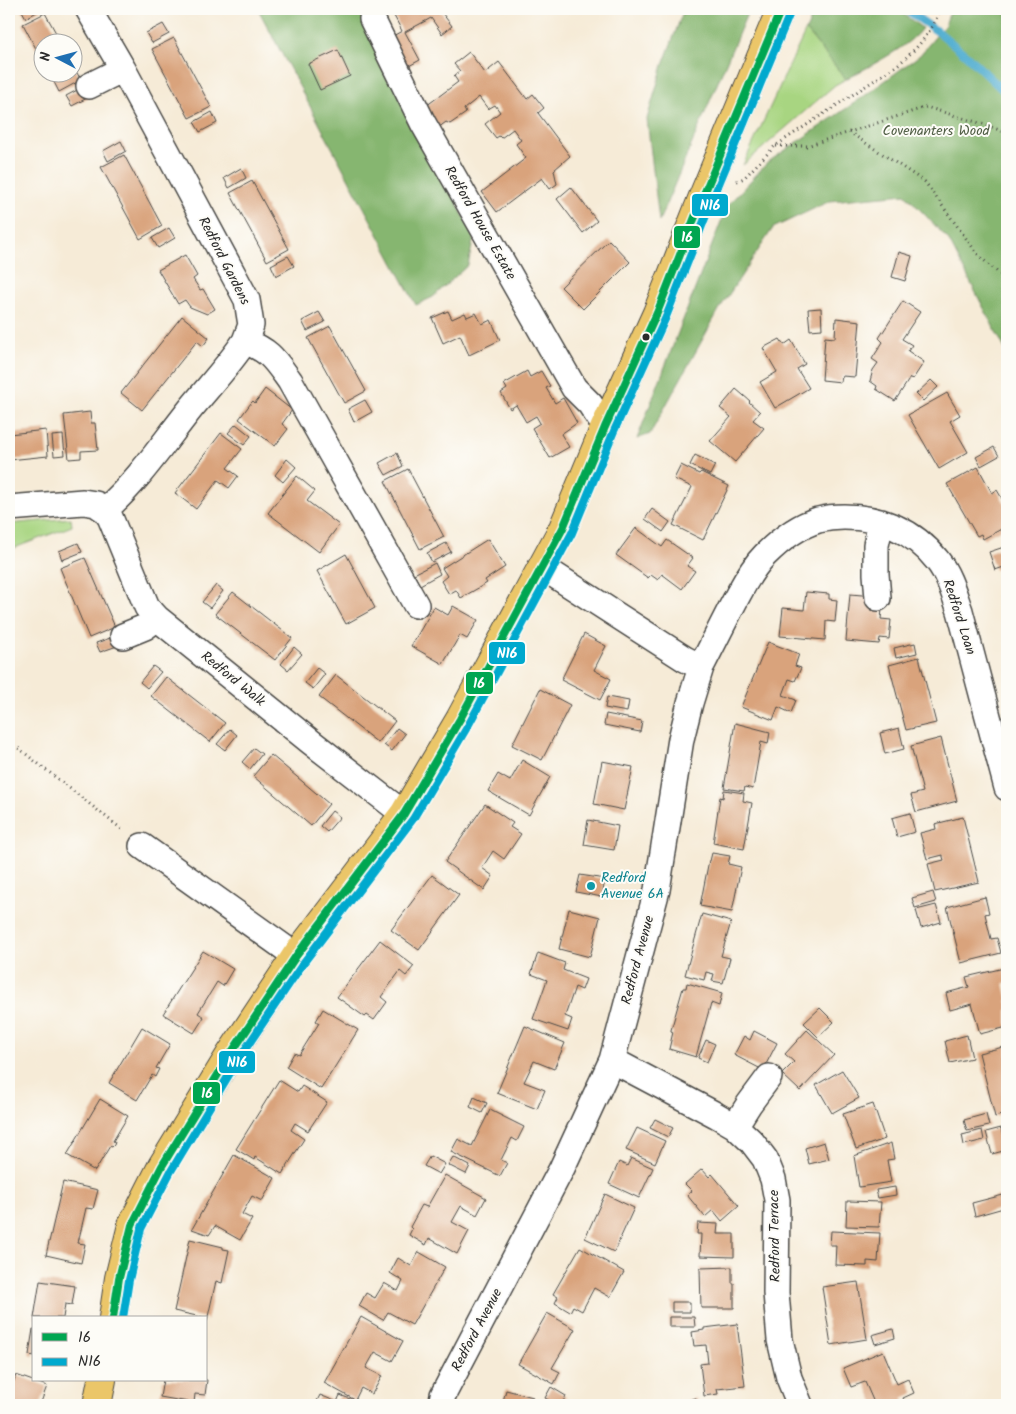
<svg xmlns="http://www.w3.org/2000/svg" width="1016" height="1414" font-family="Kalam,sans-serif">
<rect width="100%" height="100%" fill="#fdfcf7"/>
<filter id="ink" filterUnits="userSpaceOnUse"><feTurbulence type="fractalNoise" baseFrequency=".02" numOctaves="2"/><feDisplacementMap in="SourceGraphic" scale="10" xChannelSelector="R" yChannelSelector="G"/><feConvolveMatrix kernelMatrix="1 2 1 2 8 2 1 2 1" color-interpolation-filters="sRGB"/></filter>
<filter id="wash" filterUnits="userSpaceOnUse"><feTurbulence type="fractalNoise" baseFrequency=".0096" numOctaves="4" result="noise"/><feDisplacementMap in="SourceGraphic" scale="20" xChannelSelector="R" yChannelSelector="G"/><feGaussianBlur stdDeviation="1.12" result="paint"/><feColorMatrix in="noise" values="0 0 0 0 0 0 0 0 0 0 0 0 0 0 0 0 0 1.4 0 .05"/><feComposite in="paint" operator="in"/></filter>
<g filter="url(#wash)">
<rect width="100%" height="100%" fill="#f6ebd7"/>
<path fill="#a8d581" stroke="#6a8056" d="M806,30L846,79L835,85L743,165Z
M71,518L72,526L9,550V524Z"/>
<path fill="#86b66f" stroke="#58704d" d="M258,9H360L474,237L468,265L433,297L416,305Z
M684,9H749L659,221L647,119L663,65Z
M816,9H889L899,11L922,28C911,46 866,68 846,79L806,30Z
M951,9H1007V353L948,239L905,194L830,201L773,228L720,308L650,434L637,439L727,206L768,162L863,97L920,55L945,25Z"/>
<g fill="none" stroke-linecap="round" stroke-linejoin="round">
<path stroke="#53afd1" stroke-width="8" d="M905,9L941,34L966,55L1007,94"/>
</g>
<g id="blocks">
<path fill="#d9a37c" d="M21,9H42L26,18Z
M403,9H439L452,26L442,34L431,18L405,32L420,60L407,67L391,37L402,31L393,14Z
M45,13L61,42H42V60L23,24Z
M163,24L169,34L152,43L146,33Z
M174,38L211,107L189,118L152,49Z
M338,50L350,76L320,90L308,64Z
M469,52L485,73L499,62L527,99L533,94L544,108L538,113L570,156L554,170L557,184L550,189L542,178L497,212L482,192L526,158L516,144L521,140L513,129L501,138L499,136L496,138L485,124L500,112L495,105L488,109L479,97L464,109L466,113L450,124L446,122L438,128L426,106L458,82L454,76L460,71L454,64Z
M72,64L81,80L59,92L49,72H72Z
M83,87L89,97L72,106L66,96Z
M212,112L217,123L200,132L194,122Z
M121,141L126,151L108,161L103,151Z
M124,155L162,226L140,239L101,167Z
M241,168L246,178L229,188L224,178Z
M252,181L289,249L267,261L230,193Z
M571,187L597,221L583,233L557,199Z
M169,228L175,238L158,248L152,238Z
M609,240L630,262L583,309L561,287Z
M899,252L912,256L905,281L892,277Z
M185,255L197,276L193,279L200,290L203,289L215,309L207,314L190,307L185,300L178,304L158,270Z
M288,256L294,266L276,276L271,265Z
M903,301L920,312L902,339L912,345L908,351L924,362L913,379L910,378L895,401L876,389L877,386L870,381L873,370L878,363L872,359L883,342L879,338Z
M821,308L822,329L810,330L808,309Z
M448,311L452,319L465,313L467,317L476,313L482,324L491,320L500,340L469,355L460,335L443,343L432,318Z
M319,312L325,322L307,331L302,321Z
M182,316L209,338L203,346L197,341L142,410L121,393Z
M836,318L860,321L855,377L842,376L841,382L822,380L825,337L835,338Z
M330,326L366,391L344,403L308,338Z
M780,339L784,345L791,340L805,364L797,369L809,388L775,408L760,382L777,372L763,348Z
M527,371L530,377L541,371L550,386L546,388L555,403L563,398L577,423L561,434L569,447L550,458L532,428L540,423L536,416L526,422L516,405L510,409L501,393L507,389L504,384Z
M931,380L938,387L923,401L916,394Z
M265,389L292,410L282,424L288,429L275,446L239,419L251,403L253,401L255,403Z
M736,389L750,401L749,402L760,412L753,420L764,428L735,462L710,441L731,417L720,408Z
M947,393L960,415L950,421L968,452L939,469L908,415Z
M365,400L372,412L354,422L348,409Z
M90,412L91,423H95L98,450L81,451V458L69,459L64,415Z
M236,424L251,436L244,445L228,433Z
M46,430L48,456L9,460V434Z
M221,433L242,449L227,468L238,476L229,488L218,480L196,509L175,493Z
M63,435L65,455L54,456L52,436Z
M994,447L999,456L981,466L976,457Z
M397,453L403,466L386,475L379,463Z
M695,455L715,465L710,475L690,465Z
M287,459L296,467L283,482L275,475Z
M681,465L699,474L701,472L729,486L703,540L673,525L692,487L674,479Z
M978,467L992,493L997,490L1007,507V526L983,539L981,534L977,536L947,484Z
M408,469L444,537L420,549L385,481Z
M297,476L315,491L307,501L339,525L319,552L268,513Z
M652,509L670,522L663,532L645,519Z
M636,528L662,547L667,540L693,558L687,566L695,571L682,589L662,574L658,580L651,575L648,578L616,555Z
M488,539L505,567L485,580L487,583L461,598L456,590L449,594L441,581L447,576L442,568Z
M78,543L82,552L62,560L59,551Z
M446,543L451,552L432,562L427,553Z
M1007,546V566L995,570L989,552Z
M346,554L375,608L346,624L317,571Z
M85,558L115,627L89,638L60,568Z
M435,563L440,574L420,585L414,574Z
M216,585L223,591L210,608L202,602Z
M233,592L292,638L275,660L215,614Z
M806,592L829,594V599L837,600L835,622L826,621L825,640L780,636L783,608L804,610Z
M850,594L874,596L882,609L881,619L891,620L889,639L880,638L879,644L846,641Z
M453,606L478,620L467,639L460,635L443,664L411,646L434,607L448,615Z
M584,634L606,646L594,670L611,679L600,700L561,680Z
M116,636L120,645L100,652L96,643Z
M768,642L799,654L795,666L801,668L795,681L789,679L783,695L796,700L791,713L778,707L773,720L741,707Z
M915,643L917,653L896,658L894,648Z
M294,647L302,654L288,670L281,664Z
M919,657L936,723L906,730L889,665Z
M153,666L161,672L147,688L140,682Z
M317,668L325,674L313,689L305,683Z
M336,675L395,721L378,743L319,697Z
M166,677L225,723L210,742L151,696Z
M540,689L570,705L542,760L512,745Z
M607,697L629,701L627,712L605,708Z
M606,714L642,721L640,732L604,725Z
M735,723L770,732L768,744L761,742L753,789L745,787L744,791L724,788Z
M397,728L405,734L392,751L384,745Z
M899,728L904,749L885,754L880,733Z
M230,729L237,735L225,750L217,744Z
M941,738L957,801L916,812L911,795L923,792L911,746Z
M254,748L262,754L250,769L242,762Z
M271,755L329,804L311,826L253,776Z
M522,760L550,777L529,815L488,791L498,774L510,781Z
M602,761L633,767L624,810L594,804Z
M724,790L744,793L743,801L752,803L744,849L713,843L720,797L723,798Z
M485,804L513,823L510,827L521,834L504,859L493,851L482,868L493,876L484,890L445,862Z
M332,811L340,817L327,832L320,826Z
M910,813L915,832L897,837L892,818Z
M963,817L979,882L935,892L928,864L944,860L943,857V855L927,859L920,833L936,829L935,824Z
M588,820L618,826L614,850L584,845Z
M712,853L730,856L728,864L741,867L732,912L700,906L709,860L710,861Z
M432,875L459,895L419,950L391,930Z
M580,875L605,879L602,897L576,892Z
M933,892L936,902L915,908L912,898Z
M985,897L989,913L985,914L991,939L997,938L1001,953L961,963L947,907Z
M936,905L941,922L921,928L916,910Z
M569,909L600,917L590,957L559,949Z
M702,914L731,922L721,956L730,958L723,983L712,981L714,974L706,972L704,980L685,975Z
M380,940L414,966L406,976L400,971L381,997L387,1002L374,1020L367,1015L365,1017L337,997Z
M203,951L233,969L223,986L217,982L198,1013L204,1017L194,1033L163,1014Z
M538,953L565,963L563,970L586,979L582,990L575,987L565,1016L572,1019L568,1031L533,1019L547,980L531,974Z
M1004,968L1007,982L1004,983L1007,997V1027L980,1034L972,1004L950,1010L946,993L969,987L966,977Z
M687,983L722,993L719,1006L711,1003L696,1057L669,1049L673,1032L671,1031V1030L683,988H686Z
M820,1008L834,1022L818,1037L804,1023Z
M323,1009L358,1030L321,1089L286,1067L294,1053L299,1055L319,1023L316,1021Z
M525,1026L565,1043L554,1069L534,1061L524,1082L545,1090L537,1109L497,1093Z
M142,1027L170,1044L156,1068L159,1069L155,1077L152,1075L137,1100L109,1083Z
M807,1030L834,1055L800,1091L782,1074L794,1062L785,1054Z
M754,1031L777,1043L763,1070L734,1055L744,1036L750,1040Z
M967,1035L972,1058L950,1063L945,1041Z
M706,1040L715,1044L707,1062L698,1058Z
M1007,1046V1113L995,1117L979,1053Z
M842,1070L859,1098L832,1113L816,1085Z
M279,1080L298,1092L302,1086L327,1102L308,1131L295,1123L291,1130L304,1139L282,1174L255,1157L254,1160L236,1149Z
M474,1097L487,1103L482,1113L470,1107Z
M100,1099L128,1116L113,1141L115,1142L114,1145L112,1147L110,1146L95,1171L67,1155Z
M873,1104L885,1139L856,1149L843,1114Z
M490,1110L524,1127L517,1141L512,1138L501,1160L507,1163L500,1176L451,1152L458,1139L472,1146Z
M986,1114L989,1126L967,1131L964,1120Z
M655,1119L673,1128L668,1137L650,1128Z
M637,1128L665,1141L655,1163L626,1150Z
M1001,1128L1002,1133L1007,1131V1150L992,1154L986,1132Z
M982,1130L984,1140L964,1145L962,1135Z
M824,1142L829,1159L809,1164L805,1148Z
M891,1143L894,1159L887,1160L891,1182L859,1187L854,1156Z
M234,1155L275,1178L262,1201L252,1196L242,1214L252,1219L240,1240L215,1226L209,1235L192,1229Z
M430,1156L445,1164L439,1174L424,1166Z
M453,1157L470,1166L466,1174L448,1165Z
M631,1158L653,1168L639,1198L609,1184L619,1162L627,1166Z
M702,1169L709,1177L712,1174L739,1206L722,1221L713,1210L705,1217L687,1195L692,1191L685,1184Z
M445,1175L486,1198L477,1215L461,1206L452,1222L469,1231L457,1254L429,1238L426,1245L409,1235L412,1229L410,1227L422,1205L427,1207Z
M63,1182L98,1190L93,1209L86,1208L78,1243L85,1244L81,1263L46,1255Z
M895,1187L896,1195L878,1198L876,1190Z
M605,1194L634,1208L614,1252L585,1238Z
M1007,1194V1207L975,1216L972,1203Z
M847,1201L881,1202L879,1227L846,1226Z
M698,1223L718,1224L717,1234H734V1257L700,1256L701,1234H697Z
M831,1231L880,1233L878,1262L867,1261V1266L835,1265L836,1245H830Z
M190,1239L223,1247V1249L229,1250L222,1283L216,1281L207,1321L206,1318L174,1311Z
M580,1247L624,1272L610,1297L594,1288L582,1311L573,1306L570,1312L555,1303L558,1297L553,1294Z
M419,1252L445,1267L412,1325L388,1312L383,1320L359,1306L366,1293L375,1298L384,1283L398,1291L403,1281L390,1273L398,1258L411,1266Z
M732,1267V1283H734V1308H701L700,1268Z
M40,1281L75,1286L72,1305L65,1304L63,1318H34Z
M858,1282L867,1339L831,1345L822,1287Z
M672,1302H690V1312H672Z
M547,1313L575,1329L552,1368L560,1372L554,1384L518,1364Z
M361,1317L403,1341L392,1361L375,1352L366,1368L382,1376L372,1394L361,1388L355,1400L324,1383Z
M669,1317H694L695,1327H669Z
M737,1324L745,1386L717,1389L718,1394L704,1396L700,1364L708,1363L706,1345L694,1346L692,1332L704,1330V1328Z
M33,1329H34V1356L29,1355Z
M893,1329L895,1338L875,1344L872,1335Z
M883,1351L897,1384L908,1379L914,1393L903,1398L906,1405H875L865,1382L851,1387L843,1368Z
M16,1375L47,1386L40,1405H9V1395Z
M163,1380H207L205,1395L195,1394L194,1403L160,1397Z
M551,1387L566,1396L561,1405H557L545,1398Z
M506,1390L533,1397L532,1403L536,1405H502Z
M320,1395L337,1402L340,1395L355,1401L353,1405H315Z
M696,1398L698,1405H677V1403Z"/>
</g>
</g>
<g filter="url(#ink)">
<use href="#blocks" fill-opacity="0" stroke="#494845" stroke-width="1"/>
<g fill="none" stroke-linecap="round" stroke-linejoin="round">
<defs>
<path id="minor" d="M88,9L123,69L247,300L251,325L245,341C271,352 274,359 290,381L416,605
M374,9L372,19L423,123L574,388L590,404L605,427
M89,86L123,69
M9,508L83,502L96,504L105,510L110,517L147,607L157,618L311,742L404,814
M105,510C139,480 164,442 192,407C210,385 229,365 245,341
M878,598L876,574V545L881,522
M123,636L145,627L157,618
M701,667C714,642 726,617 739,593C746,580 754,566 765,555C779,541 798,526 818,520C826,518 836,517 844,517C881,517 914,531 937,560C949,575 954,594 960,611L1007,788
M142,846L296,956
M612,1060L716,1115L735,1126L752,1142L765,1159L773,1179L777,1200L776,1293L780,1340L789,1378L800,1405
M735,1126L749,1104L769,1077
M441,1405L443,1395L562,1168L612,1060L657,890L681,739L690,703L701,667L685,659L542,567"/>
<path id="major" d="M113,1318L119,1278L132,1225L162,1166L230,1055L296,956L404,814L460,719L563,528L605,427L657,313L704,194L781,9
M97,1405L102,1380"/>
</defs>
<use href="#minor" stroke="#494845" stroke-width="28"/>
<use href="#major" stroke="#494845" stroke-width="30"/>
<path stroke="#494845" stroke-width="3" stroke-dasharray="1 4" stroke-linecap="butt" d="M849,132L925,182L979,256L1007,280
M776,146H807L926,107L986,125L1007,133
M737,181L744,178L775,146L896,66C916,50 932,33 940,9
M9,745L17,747L124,831"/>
<use href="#minor" stroke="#fff" stroke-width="25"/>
<use href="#major" stroke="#ebc669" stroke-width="28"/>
<defs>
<path id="bus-1" d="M113,1318L119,1278L132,1225L162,1166L230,1055L296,956L404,814L460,719L563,528L605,427L657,313L704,194L781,9"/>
<path id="bus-2" d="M123,1318L129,1280L141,1229L171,1171L238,1060L304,962L413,819L469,724L572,533L614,431L666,317L713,198L790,13"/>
</defs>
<use href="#bus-1" stroke="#fdfcf7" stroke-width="11"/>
<use href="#bus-2" stroke="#fdfcf7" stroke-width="11"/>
<use href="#bus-1" stroke="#00a651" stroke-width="8"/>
<use href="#bus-2" stroke="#00a9ce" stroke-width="8"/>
</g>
</g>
<circle fill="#2b2b2b" stroke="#fdfcf7" stroke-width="2" cx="646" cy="337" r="4.5"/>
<circle fill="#0f9aa8" stroke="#fdfcf7" stroke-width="2" cx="591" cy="886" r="5"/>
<g text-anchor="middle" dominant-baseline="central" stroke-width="4" stroke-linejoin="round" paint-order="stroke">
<g font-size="14" fill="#505e45" stroke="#fdfcf7">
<text x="936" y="131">Covenanters Wood</text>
</g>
<g font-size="14" fill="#2b2b2b" stroke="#fdfcf7">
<text transform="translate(480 223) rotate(60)">Redford House Estate</text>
<text transform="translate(224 261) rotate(63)">Redford Gardens</text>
<text transform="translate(959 617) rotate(72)">Redford Loan</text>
<text transform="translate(233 679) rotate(39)">Redford Walk</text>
<text transform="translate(638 960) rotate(-75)">Redford Avenue</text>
<text transform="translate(775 1236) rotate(-91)">Redford Terrace</text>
<text transform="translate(477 1330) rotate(-62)">Redford Avenue</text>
</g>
<g font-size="14" fill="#0d838f" stroke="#fdfcf7" text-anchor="start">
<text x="601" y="878">Redford<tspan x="601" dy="16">Avenue 6A</tspan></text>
</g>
</g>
<g stroke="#fdfcf7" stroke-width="2">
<rect x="691" y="193" width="38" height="24" rx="5" fill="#00a9ce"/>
<rect x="673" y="225" width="28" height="24" rx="5" fill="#00a651"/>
<rect x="488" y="641" width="38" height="24" rx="5" fill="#00a9ce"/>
<rect x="465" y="671" width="29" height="24" rx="5" fill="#00a651"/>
<rect x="218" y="1050" width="38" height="24" rx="5" fill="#00a9ce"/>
<rect x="192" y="1081" width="29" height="24" rx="5" fill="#00a651"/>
</g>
<g font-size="14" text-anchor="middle" font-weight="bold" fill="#fff">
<text x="710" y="210">N16</text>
<text x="687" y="242">16</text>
<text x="507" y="658">N16</text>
<text x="479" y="688">16</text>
<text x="237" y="1067">N16</text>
<text x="207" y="1098">16</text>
</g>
<rect width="1016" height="1414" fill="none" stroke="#fdfcf7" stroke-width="30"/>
<rect x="32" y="1316" width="175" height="65" fill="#fdfcf7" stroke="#a9a8a5"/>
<rect x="42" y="1333" width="25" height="8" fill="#00a651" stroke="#a9a8a5"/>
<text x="78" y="1342" font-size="15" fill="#2b2b2b">16</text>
<rect x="42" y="1358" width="25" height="8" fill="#00a9ce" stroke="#a9a8a5"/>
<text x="78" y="1366" font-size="15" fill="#2b2b2b">N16</text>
<g transform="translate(58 58) rotate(276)"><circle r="24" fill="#fdfcf7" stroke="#a9a8a5"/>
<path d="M0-4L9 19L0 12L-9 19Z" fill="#1f6fb2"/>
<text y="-8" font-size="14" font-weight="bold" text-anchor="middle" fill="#2b2b2b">N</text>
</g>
</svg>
